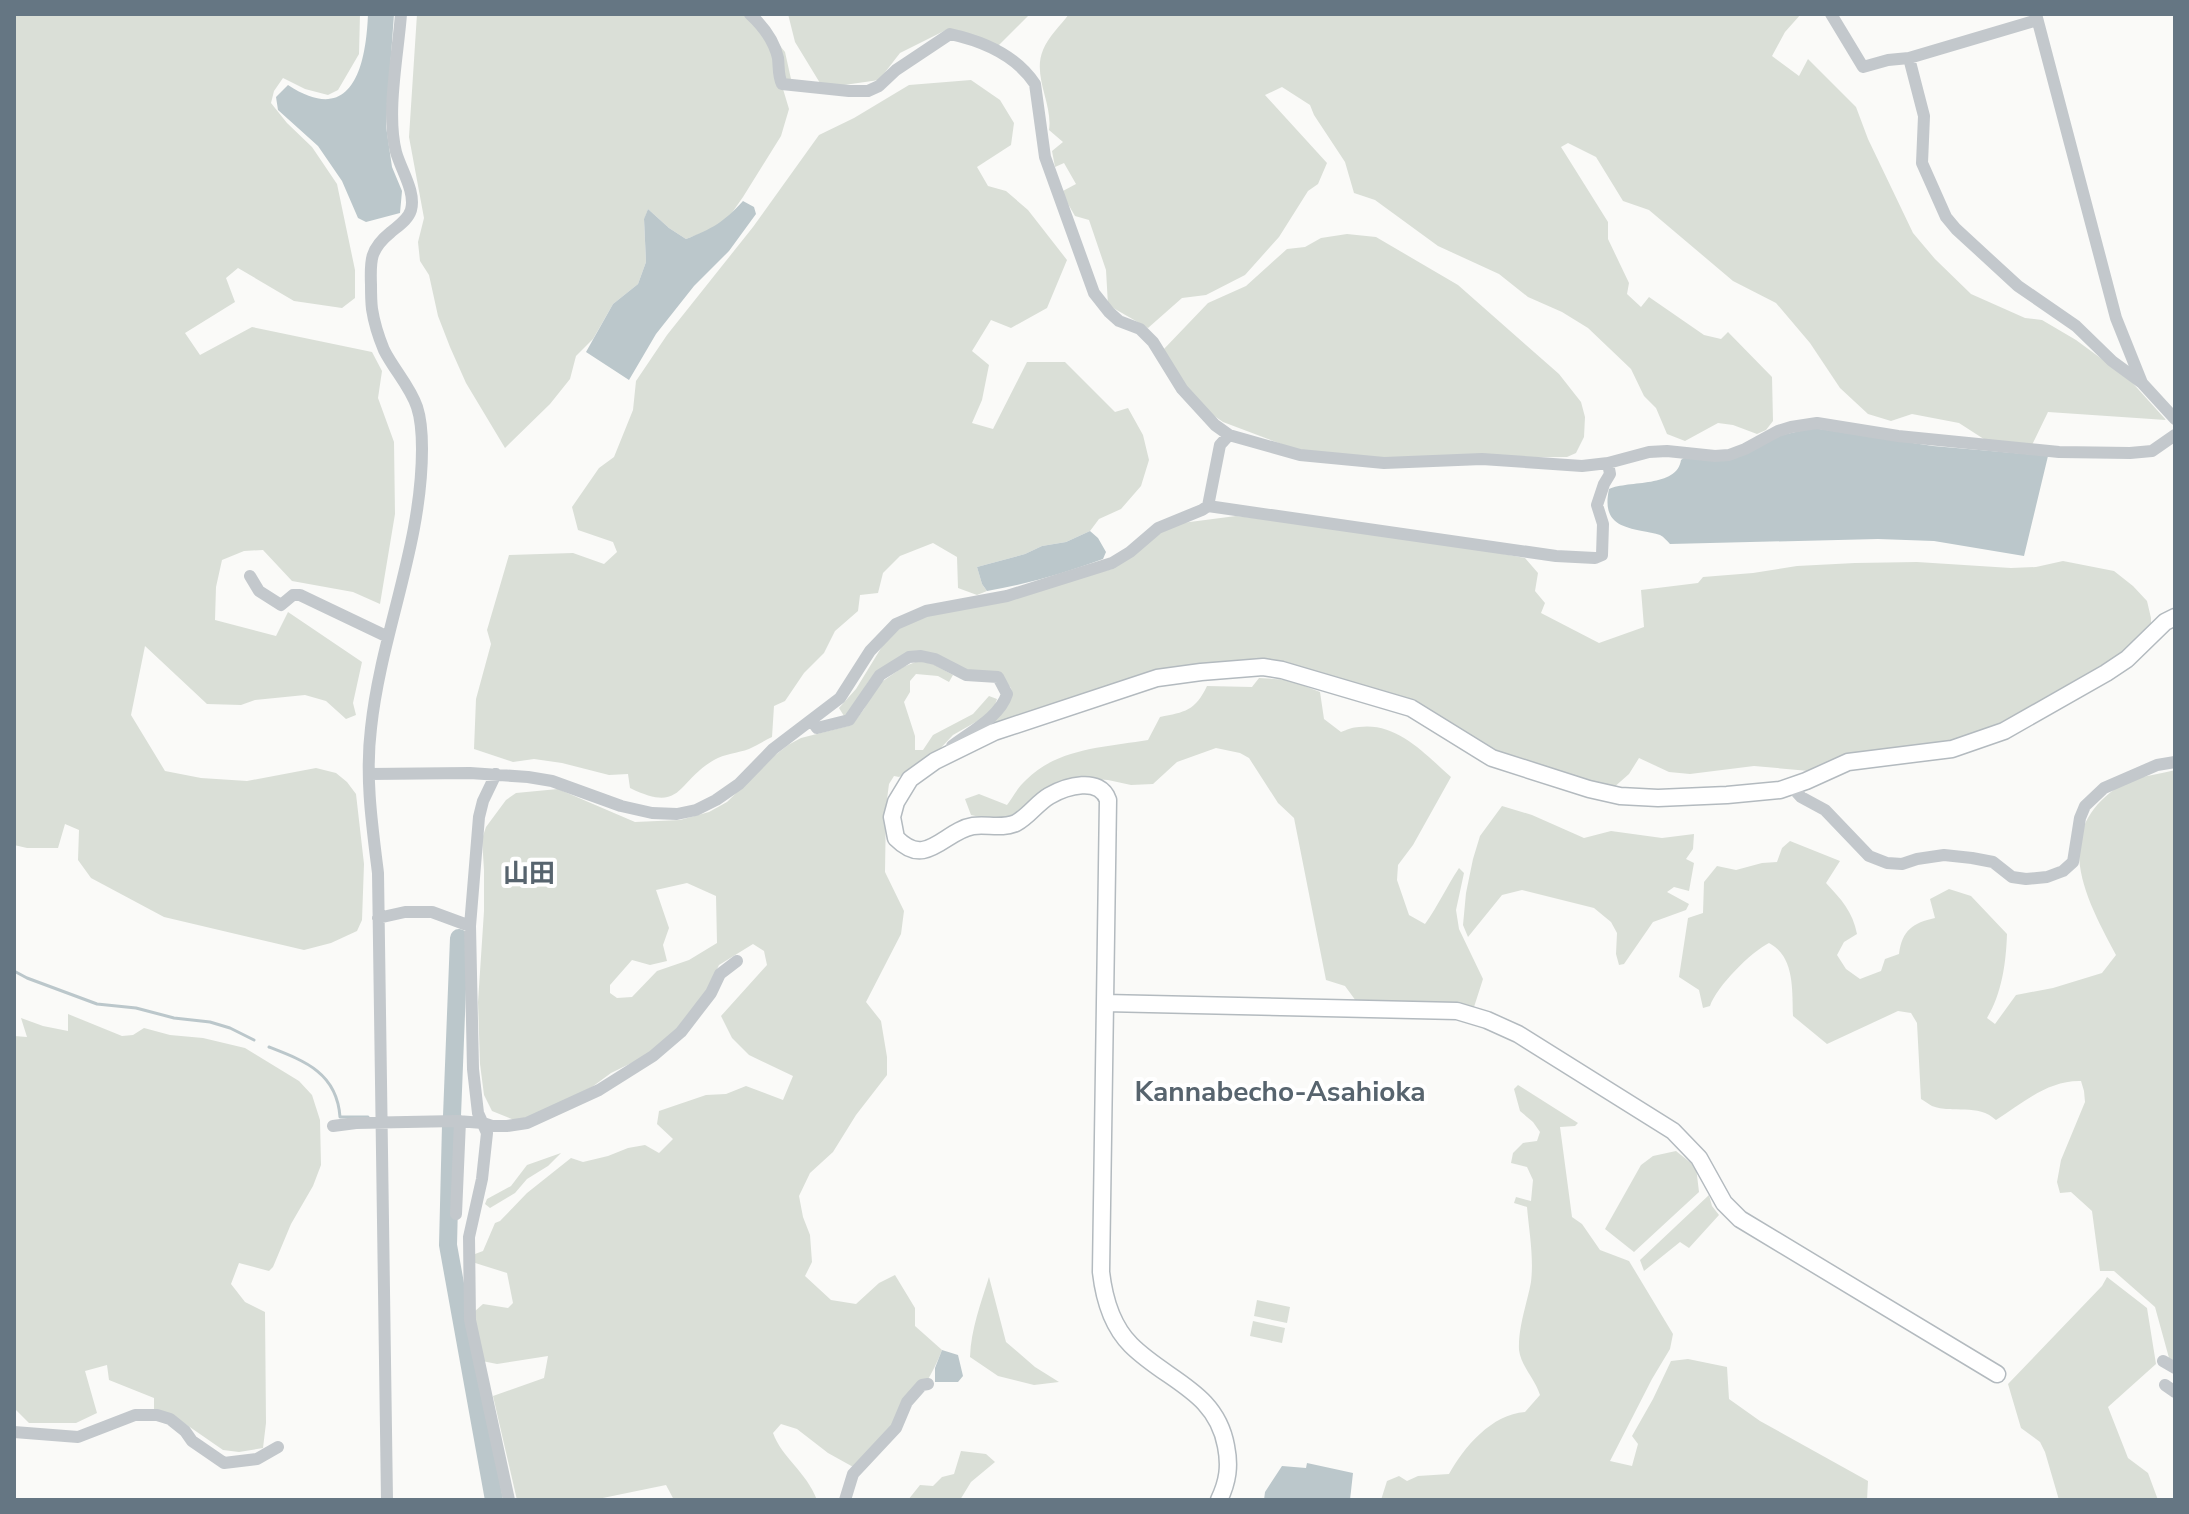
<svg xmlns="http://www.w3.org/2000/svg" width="2189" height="1514" font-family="'Nunito Sans','Noto Sans JP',sans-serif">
<rect width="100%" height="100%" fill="#fafaf8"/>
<path fill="#dadfd7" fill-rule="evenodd" d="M14,14H360L359,54L338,90L328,95L305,89L283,78L274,91L271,103L287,123L312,147L337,184L355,270V298L342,308L294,301L238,268L226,278L235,302L185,333L200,355L252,327L372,352L382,371L378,398L394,442L395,514L380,604L353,592L292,581L263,550L244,551L222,560L216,587L215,620L276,636L288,612L362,662L353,703L356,715L346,719L326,701L305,695L255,700L241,705L207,704L145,646L131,715L165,771L201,778L247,781L316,768L336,773L347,782L356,794L364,864L362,920L357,931L331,943L304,950L164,917L91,878L78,860L79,830L65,824L58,848H27L14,845Z
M417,14H754L785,52L791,79L783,89L789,109L781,136L743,197L729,217L715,228L686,239L669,228L648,209L644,220L646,262L638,284L613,304L593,339L576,356L570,379L550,404L505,448L466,383L450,347L438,316L429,275L420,261L418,242L424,218L409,137Z
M788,14H1030L998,46L948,29L900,53L879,80L823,88L795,42Z
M1069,14H1801L1785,32L1772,56L1799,76L1808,59L1856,107L1868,139L1913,233L1935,259L1971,294L2025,318L2042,320L2076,340L2129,379L2166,420L2048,412L2032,445L1990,443L1959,423L1912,414L1891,421L1868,414L1840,388L1810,343L1776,303L1733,281L1649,210L1623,201L1596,157L1568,143L1561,147L1608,222V239L1629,283L1627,294L1641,307L1649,297L1704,335L1721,339L1728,332L1772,377L1773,421L1766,430L1757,434L1733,425L1718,423L1685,441L1667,434L1656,408L1644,396L1631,369L1588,328L1562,312L1528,297L1499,274L1438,246L1375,200L1354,193L1345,162L1314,115L1310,105L1282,87L1265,95L1327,163L1318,184L1308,191L1279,237L1245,275L1206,295L1182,298L1148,328L1108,305L1106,270L1089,220L1075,216L1061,192L1076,184L1064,163L1055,167L1052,151L1063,142L1049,130C1053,104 1032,76 1043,50C1048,37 1061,25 1069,14Z
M971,80L1000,100L1014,123L1011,145L977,167L988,186L1006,191L1028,210L1067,260L1047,308L1011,328L991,320L972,351L989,365L982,400L972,423L993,429L1027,362H1065L1115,412L1128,408L1143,435L1149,460L1141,486L1121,509L1099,519L1090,531L1066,542L1042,546L1025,554L977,567L982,584L987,591L977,595L958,588L957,557L933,543L900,556L883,573L878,593L860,595L858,611L835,631L824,653L804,673L785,701L774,706L772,737C764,741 757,745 749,749C738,753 724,754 714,760C676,782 683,814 630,788L628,774L609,775L562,763L534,759L513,762L474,749L476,699L491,644L487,630L509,555L573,553L604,564L617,552L613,542L578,530L572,507L599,468L614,457L633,410L636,381L667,335L753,227L819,135L854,118L909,85Z
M1347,234L1376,237L1458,285L1559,374L1581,402L1585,417L1584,437L1576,453L1567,457L1383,458L1300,451L1223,422L1210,413L1188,389L1163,350L1208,303L1246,286L1287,249L1305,247L1321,238Z
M1236,516L1396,534L1525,558L1538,573L1535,591L1545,603L1541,613L1599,643L1644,627L1641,590L1698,583L1703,577L1753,573L1797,566L1855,563L1917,562L2011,568L2036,567L2063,561L2114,571L2133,586L2147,601L2151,618V630L2105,672L2006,725L1946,745L1809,771L1754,766L1690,774L1669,772L1639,758L1629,774L1612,789L1492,757L1413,708L1282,670L1211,667L998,727L991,723L1012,695L1011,688L1005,681L969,673L935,656C922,659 881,667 874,675C861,687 860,708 844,716L839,708L856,689L886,640L900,628L916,618L1112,569L1162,531L1182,523Z
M918,661L933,664L953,675L949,682L938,676L916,674L910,681V692L904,702L915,736V750H923L933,735L973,714L989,696L997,699L994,708L981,719L953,735L938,751L899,777L894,776L889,784L886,807L885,872L904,911L901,934L866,1002L881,1021L887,1057V1075L856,1115L833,1152L810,1173L799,1196L803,1217L810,1235L812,1262L805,1276L831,1300L856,1304L879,1283L895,1275L915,1308V1326L942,1350C925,1396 888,1432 855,1468L828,1453L797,1429L781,1424L773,1433C782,1458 806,1471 817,1500H674L666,1485L593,1500H517L493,1396L544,1378L548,1356L497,1364L482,1361L474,1312L483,1304L508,1308L513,1303L507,1273L472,1262L475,1254L483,1251L495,1223L500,1221L527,1193L571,1158L583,1162L608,1156L628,1148L645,1145L659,1153L673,1139L657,1124L659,1111L706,1095L726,1094L746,1086L783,1100L793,1076L749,1055L732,1038L721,1016L767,965L764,951L753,944L719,965L705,994L682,1030L654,1052L611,1073L592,1087L538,1115L514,1120L492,1111L484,1095L480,1064L478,1002L484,911V870L482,839L486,827L506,800L516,793L558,789L635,822L680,820L709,812L727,802L774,756L788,745L801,738L852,725L864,709L871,695L883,681L903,667ZM687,883L716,896L717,943L689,960L657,971L632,997L617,998L610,993V985L632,960L650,965L667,961L663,945L669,928L656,890Z
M1259,678L1289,680L1320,692L1324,719L1341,732C1346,730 1353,727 1359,727C1397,722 1425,754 1451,777L1413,845L1398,865L1397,880L1409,915L1425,924C1438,906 1447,886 1459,868L1464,873L1456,910L1459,929L1483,979L1474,1007C1434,1002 1396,1000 1356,1001L1345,986L1326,980L1294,818L1278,803L1249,758L1240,753L1216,748L1177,762L1153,784L1131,785L1108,780L1075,778L1051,785L1031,810L1006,823L971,815L965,799L979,794L1007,805C1013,797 1018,787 1026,780C1057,748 1107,747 1148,740L1160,717C1185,712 1195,711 1207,686L1252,687Z
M2175,770V1363L2169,1358L2155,1307L2114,1271H2100L2092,1211L2071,1192L2060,1193L2057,1182L2061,1160L2085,1102L2084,1091L2081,1081C2048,1080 2023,1103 1996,1120C1978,1103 1953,1114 1932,1106C1928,1104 1925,1101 1921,1099L1917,1023L1911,1013L1898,1011L1827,1044L1793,1016C1792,990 1795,957 1769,943C1751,952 1717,986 1710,1006L1703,1008L1699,990L1679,977L1688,918L1703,913L1704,882L1717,866L1736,870L1762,863L1777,862L1782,848L1790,841L1840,861L1826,883C1841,899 1853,912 1857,934L1844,942L1837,955L1846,969L1860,979L1881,971L1885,959L1899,954C1902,930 1913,923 1935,918L1930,899L1949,889L1971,896L2007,934C2006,963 2002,993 1987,1018L1995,1024L2016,995L2053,988L2102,973L2116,955C2085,897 2049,831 2121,785C2134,777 2160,774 2175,770Z
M1502,806L1532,815L1584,838L1611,831L1662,838L1694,834L1693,849L1686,859L1694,863L1689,891L1674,887L1667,892L1689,904L1686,910L1653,922L1624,964L1619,965L1616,954L1617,933L1611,922L1594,908L1522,890L1502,895L1468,937L1463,925L1466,893L1473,859L1480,836Z
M68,1014L122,1036L133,1035L144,1028L170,1035L203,1038L245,1048L299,1081L312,1095L320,1120L321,1165L313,1186L291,1224L273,1267L269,1271L239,1263L231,1284L245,1302L265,1312L266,1423L263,1448L239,1452L223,1450L171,1414L154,1409V1398L109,1380L107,1365L85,1371L97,1413L76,1423H29L14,1408V1036L27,1037L21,1018L43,1026L68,1031Z
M1518,1085L1578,1123L1575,1126L1560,1127L1572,1217L1582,1224L1600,1250L1629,1261L1673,1334L1670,1349L1652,1379L1610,1461L1632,1466L1638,1444L1632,1436L1653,1399L1671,1361L1688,1359L1727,1367L1729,1399L1760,1421L1868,1481L1867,1500H1381L1387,1481L1399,1476L1407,1481L1418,1476L1449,1474C1464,1447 1492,1414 1525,1412L1540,1395C1535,1379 1521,1366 1519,1350C1518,1327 1527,1304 1531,1282C1534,1257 1529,1231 1527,1207L1514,1203L1516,1197L1531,1201L1533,1180L1527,1167L1511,1163L1513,1153L1523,1143L1537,1141L1540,1132L1533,1122L1520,1111L1514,1089Z
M1676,1151L1696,1167L1699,1192L1634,1252L1605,1229L1641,1165L1653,1156Z
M561,1153L548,1166L527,1179L515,1193L490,1208L485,1204L487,1199L511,1186L527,1165Z
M1709,1195L1712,1206L1719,1215L1689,1248L1680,1242L1644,1271L1640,1260Z
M989,1277L1006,1342L1035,1367L1059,1382L1034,1385L998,1376L970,1357C971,1329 981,1303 989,1277Z
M2107,1277L2147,1308L2156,1364L2108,1407L2128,1458L2148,1473L2158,1500H2059L2045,1452L2040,1442L2021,1428L2008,1384L2102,1286Z
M1257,1300L1290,1307L1287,1323L1254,1316Z
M1253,1321L1285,1328L1282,1343L1250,1336Z
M961,1451L986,1454L995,1462L971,1482L960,1500H908L920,1485L933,1486L942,1477L954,1474Z"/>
<path fill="#bbc7cb" d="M368,14H394L386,126L392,167L402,191L400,213L366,222L358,218L342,181L318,146L278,110L276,97L288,85C352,127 366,67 368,14Z
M743,201L754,207L756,214L729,251L694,286L656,334L629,380L586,352L613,304L638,284L646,262L644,219L648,209L669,228L686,239C712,229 724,222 743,201Z
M1813,428L1933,446L2048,456L2024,556L1934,541L1878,539L1670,544C1667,541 1664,537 1660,535C1655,533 1647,532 1642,531C1615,526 1603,518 1609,489C1629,480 1677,488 1681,460L1685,457L1703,460L1778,436Z
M1090,531L1098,538L1106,552L1103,559C1066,573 1027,584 987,591L982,584L977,567L1025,554L1042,546L1066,542Z
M942,1350L958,1355L963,1376L958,1382H935V1368Z
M1307,1463L1353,1473L1350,1500H1264L1265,1492L1282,1466L1306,1468Z"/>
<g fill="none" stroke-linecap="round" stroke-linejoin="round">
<path stroke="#bbc7cb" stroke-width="3" d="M14,971L27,978L97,1004L136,1008L174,1018L210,1022L230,1028L254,1040
M269,1047C305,1061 337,1073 340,1117H368"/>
<path stroke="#bbc7cb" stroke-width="18" d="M452,1116L459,938
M451,1125L448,1245L494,1500"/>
<defs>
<path id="secondary" d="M1105,1003L1457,1011L1487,1020L1518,1034L1673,1131L1699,1158L1724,1203L1740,1219L1997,1374
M1219,1500C1228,1481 1230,1466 1226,1446C1216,1391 1167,1381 1131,1345C1112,1326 1104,1298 1101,1272L1108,800C1100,776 1066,786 1049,796C1037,803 1029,816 1016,823C1002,829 987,824 973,826C954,829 940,847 923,850C912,852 903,845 896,838L892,817L896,802L910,779L935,761L994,732L1157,678L1201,672L1263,667L1282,670L1411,708L1492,758L1589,789L1620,796L1658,798L1727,795L1780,790L1806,781L1848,762L1952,749L2004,731L2106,673L2127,659L2165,622L2175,617"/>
</defs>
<use href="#secondary" stroke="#b3babf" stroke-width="19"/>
<path stroke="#c3c8cc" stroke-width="12" d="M750,14C763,26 774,40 778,58C779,67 778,76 782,84L849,91H868L879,86L896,70L950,34C982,41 1016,55 1035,84L1045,157L1094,293L1109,312L1119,321L1140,329L1153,342L1182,389L1215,425L1229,435L1300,455L1384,463L1482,459L1582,466L1608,463L1649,452L1667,451L1715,456L1729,455L1745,449L1778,431L1791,427L1817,423L1898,436L2059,452L2130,453L2152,451L2175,435
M1831,14L1863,67L1888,60L1909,58L2037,20
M2036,14L2116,318L2142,383L2175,419
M1909,58L1924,116L1922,163L1946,217L1956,229L2018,286L2076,326L2112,361L2142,383
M1208,506L1556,556L1595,558L1602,555L1603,524L1597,505L1604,484L1610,474L1608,463
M250,576L259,591L281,605L293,595H300L388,637
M812,721L817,728L849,720L880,675L909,657L921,656L935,659L966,675L998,677L1007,694C1000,717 970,732 952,746L953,751
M369,774L470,773L528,777L552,781L621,806L652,813L677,814L696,810L716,800L739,784L773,749L840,698L870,651L896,624L926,611L1007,596L1112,563L1130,552L1158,528L1202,510L1208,506L1220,445L1229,435
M496,774L483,801L479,817L470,926L473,1069L478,1113L487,1133L482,1179L469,1237L470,1320L509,1500
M1792,787L1801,797L1825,810L1869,856L1887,863L1902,864L1917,859L1944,855L1972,858L1993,862L2012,877L2026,879L2047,877L2063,871L2073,862L2080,818L2085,806L2104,788L2157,765L2175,762
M378,918L405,912H432L470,926
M333,1126L356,1123L457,1121L483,1123L492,1126H507L527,1123L599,1090L653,1056L681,1032L711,993L720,974L737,961
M456,1214L460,1121
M2163,1361L2175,1368
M2165,1385L2175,1392
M14,1432L78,1437L135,1415H157L170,1419L185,1431L192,1441L224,1463L257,1459L278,1447
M387,1500L378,873C372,825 365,777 371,728C381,634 422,545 422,449C422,437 421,419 417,407C410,386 394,370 384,350C379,338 374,322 372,309C371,301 371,293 371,285C370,260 370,249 391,232C398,226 408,220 411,210C416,192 401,170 396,152C386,113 398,55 401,14
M845,1500L853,1474L896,1428L907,1402L922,1385L928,1384"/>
<use href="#secondary" stroke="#fff" stroke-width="16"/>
</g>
<g text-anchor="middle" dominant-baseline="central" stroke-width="8" stroke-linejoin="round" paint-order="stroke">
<g font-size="26" font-weight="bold" fill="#57646e" stroke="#fff">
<text x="529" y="873">山田</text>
</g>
<g font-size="28" font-weight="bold" fill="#57646e" stroke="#fff">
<text x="1280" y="1092">Kannabecho-Asahioka</text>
</g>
</g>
<rect width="2189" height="1514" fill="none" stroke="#657683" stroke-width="32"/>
</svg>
